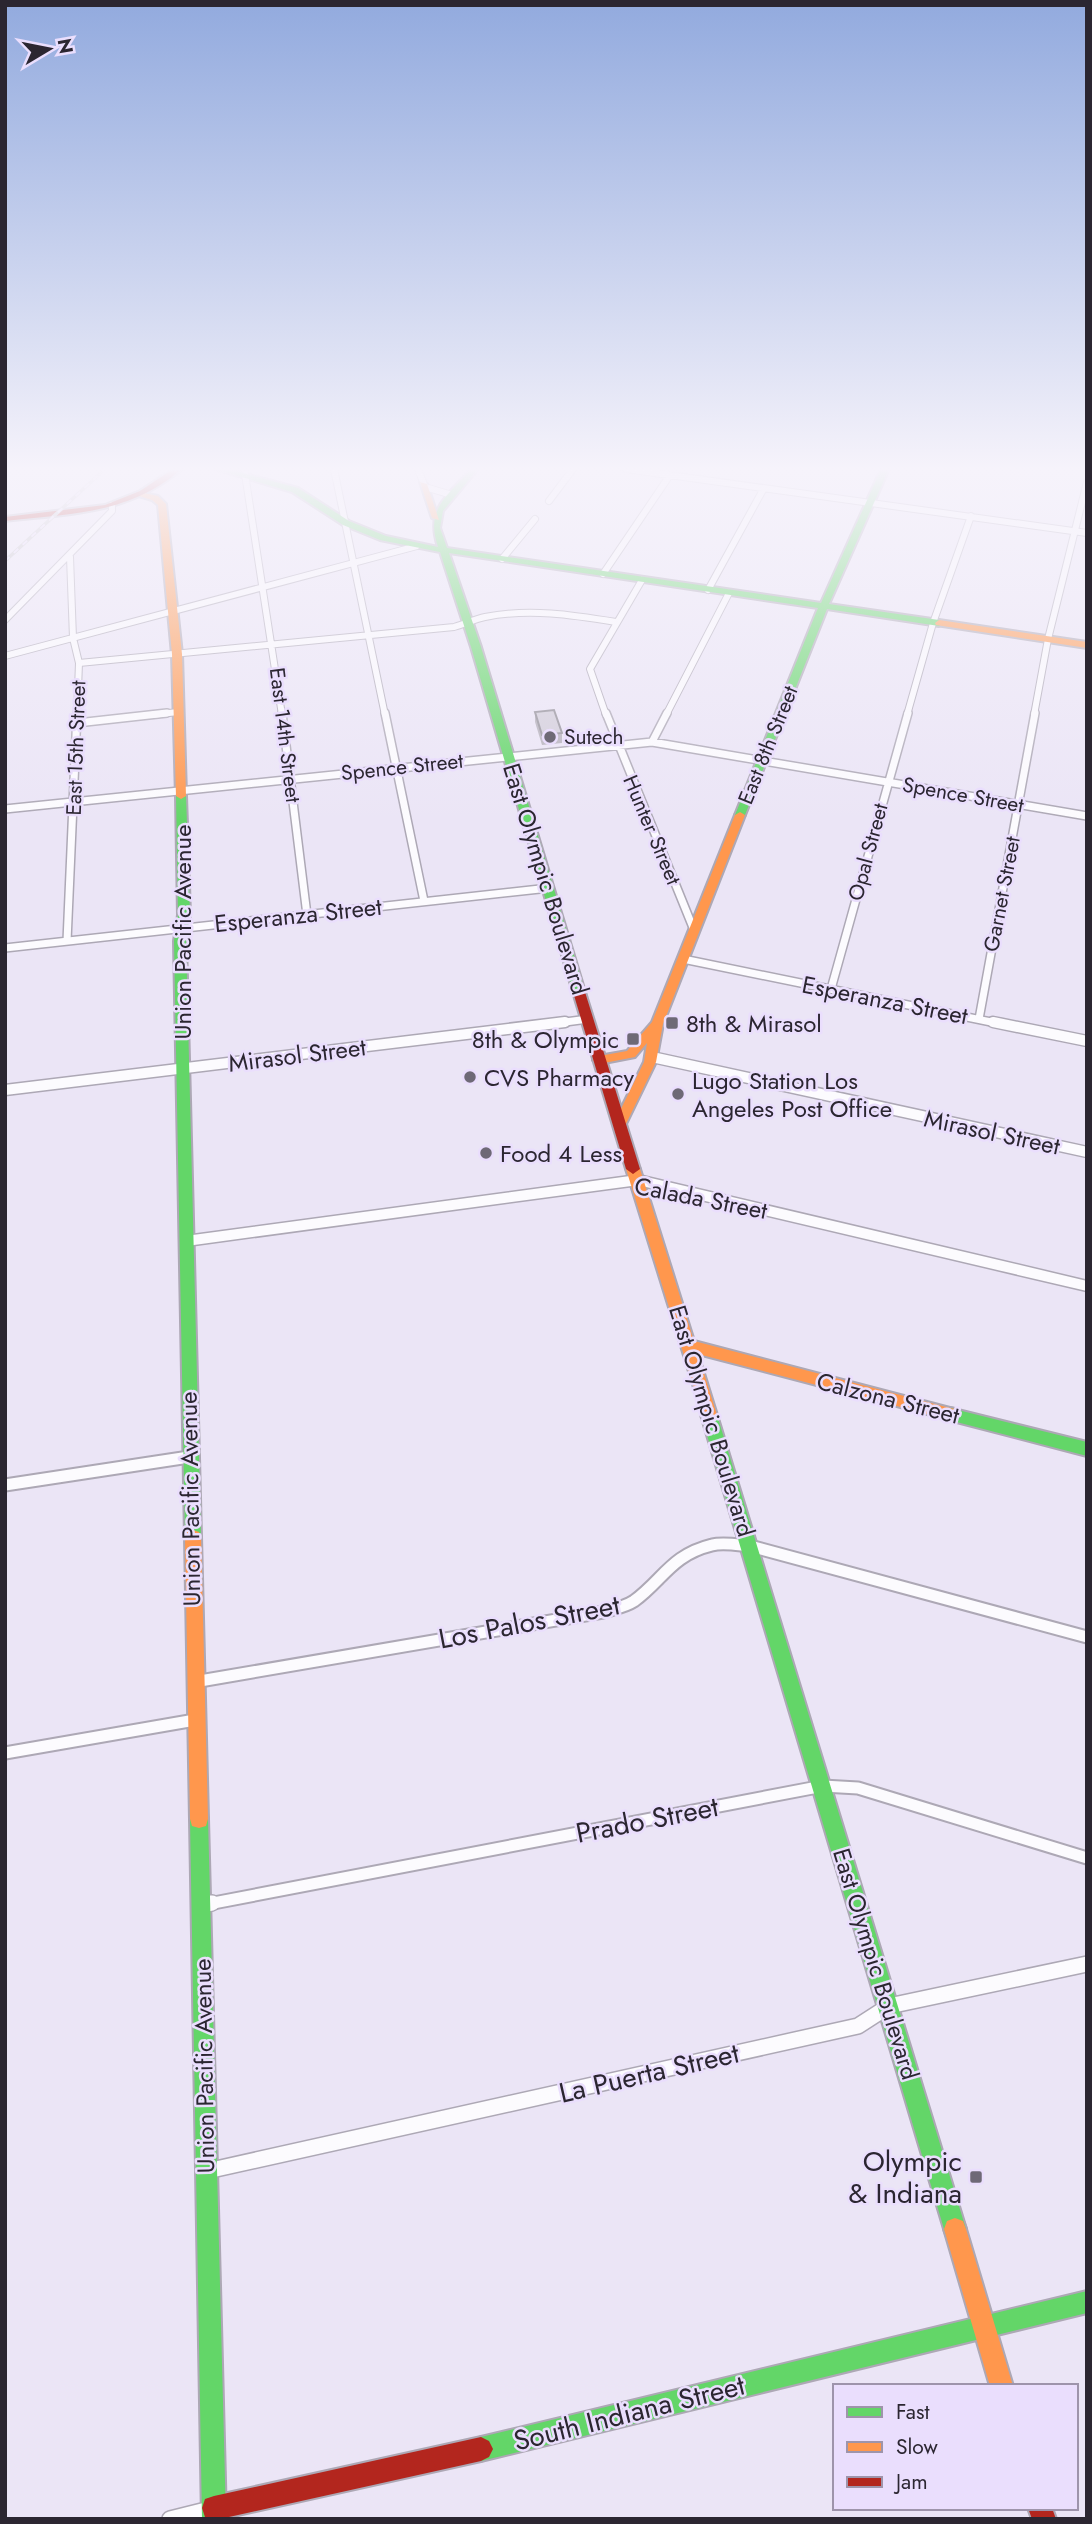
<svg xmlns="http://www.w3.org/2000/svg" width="1092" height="2524" font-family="Jost,sans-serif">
<rect width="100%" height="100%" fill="#ebe5f6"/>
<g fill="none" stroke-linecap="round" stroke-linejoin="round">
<defs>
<path id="street-far4" d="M334,469L385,715
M418,469L425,487L452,495
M626,469L1087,533
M245,474L282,715
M549,501L573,469
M70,557L73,638L79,663L77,715
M502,559L535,519
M603,574L670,475
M708,590L764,488
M5,620L112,511V505
M5,656L417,546
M79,663L454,627C465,624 475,619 485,617C529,608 573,615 616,622
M151,715L178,712
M606,715L590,669L642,580
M666,715L729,593
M907,715L933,623L971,516
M1034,715L1048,639L1087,482"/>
<path id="street-far3" d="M282,713L307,915
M385,713L424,901
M606,713L694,930
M77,723L167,713
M652,742L667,713
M5,809L652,742L1087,816
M67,941L77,713
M5,948L549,888
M683,959L1001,1024
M831,989L908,713
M979,1019L1035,713
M550,1024L588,1019"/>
<path id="street-far2" d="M993,1022L1087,1041
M652,1057L1087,1152
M5,1090L565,1022
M186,1241L638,1180L1087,1286"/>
<path id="street-far1" d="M5,1485L189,1457
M194,1682L603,1612C613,1609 625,1607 634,1601C663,1580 671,1555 712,1545C723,1542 738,1545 750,1546L1087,1637
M5,1753L195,1720
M203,1905L823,1786L858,1788L1087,1858"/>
<path id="street" d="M201,1905L212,1903
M207,2171L858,2026L889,2006L1087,1964
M170,2519L214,2508"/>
<path id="fast" d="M215,469H228L298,488L349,521L386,536L438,547C425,508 447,497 471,469H478L443,511L440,528L447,548L821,603L881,469H889L829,604L939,620L943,623L939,626L827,609L745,815L740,818L735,815L818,608L449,553L481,647L585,992L579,996L573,992L471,647L440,552L380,540L343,525L292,492Z
M181,793L186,796L190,915L186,941L201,1537L199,1542L193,1544L187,1542L185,1537L174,941L178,915L176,796Z
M950,1408L1087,1442V1456L945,1419L942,1414L945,1409Z
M709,1409L714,1410L717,1415L966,2229L963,2237L955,2240L947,2237L944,2229L701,1415L704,1410Z
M199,1810L206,1812L208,1819L226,2519H202L190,1819L192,1812Z
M1087,2291V2313L481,2461L473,2457L469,2449L473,2441L481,2437Z"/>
<path id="slow" d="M420,482L427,484L439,520L432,518Z
M139,492L158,496L166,504L182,654L186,796L181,799L176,796L172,654L158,505L152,500L139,496Z
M939,620L1087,642V648L936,625L935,623Z
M740,812L745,815L663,1024L656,1062L625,1126H615L614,1123L644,1062L647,1043L635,1057L599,1064L593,1060L599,1056L627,1051L652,1022L735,815Z
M633,1164L640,1169L694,1341L950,1408L955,1409L958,1414L955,1419L950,1420L698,1354L717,1415L714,1420L709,1421L704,1420L626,1169Z
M193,1530L199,1532L201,1537L208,1819L206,1826L199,1828L192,1826L190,1819L185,1537L187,1532Z
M955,2218L963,2221L966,2229L1013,2386H990L944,2229L947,2221Z"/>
<path id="jam" d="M173,469H182C127,515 73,513 5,521V517L105,505L140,491Z
M579,988L585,992L640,1169L633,1174L626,1169L573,992Z
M481,2437L489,2441L493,2449L489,2457L481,2461L220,2519L205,2517L202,2508L205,2499L214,2496Z
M1028,2508H1052L1056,2519H1032Z"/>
</defs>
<use href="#street-far4" stroke="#ada8b5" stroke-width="8"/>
<use href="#street-far3" stroke="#ada8b5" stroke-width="10"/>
<use href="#street-far2" stroke="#ada8b5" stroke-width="13"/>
<use href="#street-far1" stroke="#ada8b5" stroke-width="15"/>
<use href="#street" stroke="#ada8b5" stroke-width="18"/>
<use href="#fast" stroke="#ada8b5" stroke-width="4"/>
<use href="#slow" stroke="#ada8b5" stroke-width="4"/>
<use href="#jam" stroke="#ada8b5" stroke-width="4"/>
<use href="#street-far4" stroke="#fcfbfe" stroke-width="6"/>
<use href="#street-far3" stroke="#fcfbfe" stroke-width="7"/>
<use href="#street-far2" stroke="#fcfbfe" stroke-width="10"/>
<use href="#street-far1" stroke="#fcfbfe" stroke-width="11"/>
<use href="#street" stroke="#fcfbfe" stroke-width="15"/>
<use href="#fast" fill="#63d668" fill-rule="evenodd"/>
<use href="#slow" fill="#ff974d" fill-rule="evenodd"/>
<use href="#jam" fill="#b3261e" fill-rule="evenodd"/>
<defs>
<path id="rail" d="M5,561L105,469"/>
</defs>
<use href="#rail" stroke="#c0bfc3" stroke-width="3.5"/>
<use href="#rail" stroke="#eadefd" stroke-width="2" stroke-dasharray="6" stroke-linecap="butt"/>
</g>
<path fill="#b5b0bb" d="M535,712L562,733V743L542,745L535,722Z"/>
<path fill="#d2cdda" stroke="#939099" stroke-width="2" d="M554,710L562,733L542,735L535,712Z"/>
<linearGradient id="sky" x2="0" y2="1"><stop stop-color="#92aade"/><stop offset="0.57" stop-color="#f6f3fb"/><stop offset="1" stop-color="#f6f3fb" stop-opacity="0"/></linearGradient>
<rect width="1092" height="823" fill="url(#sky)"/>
<g fill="#6e6976" stroke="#eadefd" stroke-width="2.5">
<circle cx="550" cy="737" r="7"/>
<rect x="665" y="1016" width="14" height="14" rx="3.5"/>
<rect x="626" y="1032" width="14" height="14" rx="3.5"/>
<circle cx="470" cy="1077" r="7"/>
<circle cx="678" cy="1094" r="7"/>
<circle cx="486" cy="1153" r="7"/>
<rect x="969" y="2170" width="14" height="14" rx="3.5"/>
</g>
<g text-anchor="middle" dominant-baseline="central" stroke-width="5" stroke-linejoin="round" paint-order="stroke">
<g font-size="21" fill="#2b2631" stroke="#eadefd">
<text transform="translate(285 735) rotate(83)">East 14th Street</text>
<text transform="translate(768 745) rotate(-68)">East 8th Street</text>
<text transform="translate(76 748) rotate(-88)">East 15th Street</text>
<text transform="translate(402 767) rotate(-6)">Spence Street</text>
<text transform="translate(963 795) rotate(10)">Spence Street</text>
<text transform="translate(652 830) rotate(67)">Hunter Street</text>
<text transform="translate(868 852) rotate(-75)">Opal Street</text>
<text transform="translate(1002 894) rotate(-79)">Garnet Street</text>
</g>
<g font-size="21" fill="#2b2631" stroke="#eadefd" text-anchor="start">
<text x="564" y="737">Sutech</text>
</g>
<g font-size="24" fill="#2b2631" stroke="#eadefd">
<text transform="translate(546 879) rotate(73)">East Olympic Boulevard</text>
<text transform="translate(298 915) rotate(-6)">Esperanza Street</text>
<text transform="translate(182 932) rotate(-90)">Union Pacific Avenue</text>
<text transform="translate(885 1000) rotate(11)">Esperanza Street</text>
<text transform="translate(297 1055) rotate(-7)">Mirasol Street</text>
<text transform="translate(992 1132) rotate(12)">Mirasol Street</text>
<text transform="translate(701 1198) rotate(11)">Calada Street</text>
<text transform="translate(888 1398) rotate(14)">Calzona Street</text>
<text transform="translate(712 1421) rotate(73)">East Olympic Boulevard</text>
<text transform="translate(190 1499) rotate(-91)">Union Pacific Avenue</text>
<text transform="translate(876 1964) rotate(73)">East Olympic Boulevard</text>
<text transform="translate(204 2066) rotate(-91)">Union Pacific Avenue</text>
</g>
<g font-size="24" fill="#2b2631" stroke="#eadefd" text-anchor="start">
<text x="686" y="1023">8th &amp; Mirasol</text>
<text x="619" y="1039" text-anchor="end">8th &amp; Olympic</text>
<text x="484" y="1077">CVS Pharmacy</text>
<text x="692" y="1080">Lugo Station Los<tspan x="692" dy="28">Angeles Post Office</tspan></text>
<text x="500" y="1153">Food 4 Less</text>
</g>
<g font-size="28" fill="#2b2631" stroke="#eadefd">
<text transform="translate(529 1622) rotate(-11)">Los Palos Street</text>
<text transform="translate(647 1820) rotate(-11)">Prado Street</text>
<text transform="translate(649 2073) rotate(-13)">La Puerta Street</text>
<text transform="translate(629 2413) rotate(-14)">South Indiana Street</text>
</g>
<g font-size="28" fill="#2b2631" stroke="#eadefd" text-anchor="end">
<text x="962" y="2161">Olympic<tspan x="962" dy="32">&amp; Indiana</tspan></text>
</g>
</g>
<rect width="1092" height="2524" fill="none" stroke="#2b2631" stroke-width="14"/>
<rect x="833" y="2384" width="245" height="126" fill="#eadefd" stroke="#9e94ab" stroke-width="2"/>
<rect x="847" y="2407" width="35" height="10" fill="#63d668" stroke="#9e94ab" stroke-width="2"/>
<text x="896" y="2419" font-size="21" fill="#2b2631">Fast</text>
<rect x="847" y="2442" width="35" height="10" fill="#ff974d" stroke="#9e94ab" stroke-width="2"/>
<text x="896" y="2454" font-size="21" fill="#2b2631">Slow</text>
<rect x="847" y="2477" width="35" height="10" fill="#b3261e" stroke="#9e94ab" stroke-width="2"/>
<text x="896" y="2489" font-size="21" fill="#2b2631">Jam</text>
<g transform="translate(49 49) rotate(80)" stroke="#eadefd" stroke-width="5" paint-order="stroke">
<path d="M0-5L12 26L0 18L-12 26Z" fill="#2b2631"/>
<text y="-10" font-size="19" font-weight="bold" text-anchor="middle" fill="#2b2631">N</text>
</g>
</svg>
